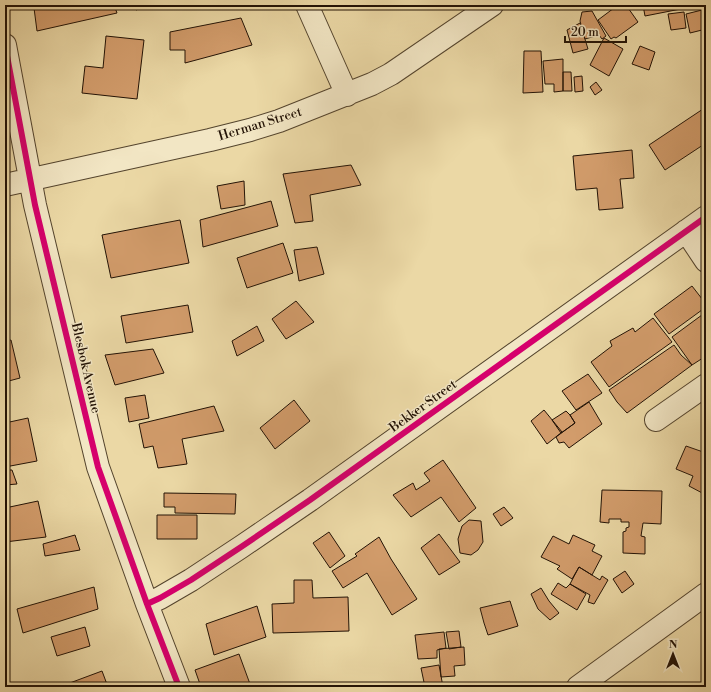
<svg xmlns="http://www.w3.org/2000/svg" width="711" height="692" font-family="'Libre Bodoni',serif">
<rect width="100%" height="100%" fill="#ebd8a5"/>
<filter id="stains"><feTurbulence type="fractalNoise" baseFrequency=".005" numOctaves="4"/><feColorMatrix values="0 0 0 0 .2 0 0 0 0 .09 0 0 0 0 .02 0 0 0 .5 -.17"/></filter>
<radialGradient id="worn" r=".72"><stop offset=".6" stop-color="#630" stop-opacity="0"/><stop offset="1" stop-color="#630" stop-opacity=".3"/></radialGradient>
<path fill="#d29c6b" stroke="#221205" d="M49,5H114L117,13L37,31L34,8L49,6Z
M135,5H147L148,6L136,10Z
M618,5H626L638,22L616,38L614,37L611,39L598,20Z
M643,5H701L645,16Z
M706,9V29L690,33L686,14Z
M592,11L606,36L602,39L599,35L585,39L580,21L582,12Z
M684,12L686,28L671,30L668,14Z
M241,18L252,45L185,63V50H170V32Z
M580,23L588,49L573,53L567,30Z
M106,36L144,40L137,99L82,93L85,66L103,68Z
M604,38L623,49L609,76L590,65Z
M640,46L655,52L649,70L632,64Z
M524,51H541L543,92L523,93Z
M563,59V91L554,92V84H545L543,61Z
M563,72H571L572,91H563Z
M582,76L583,91L575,92L574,77Z
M596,82L602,90L595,95L590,87Z
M703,109L706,112V143L665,170L649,145Z
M632,150L634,178L620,179L623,208L599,210L597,188L576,190L573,156Z
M351,165L361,185L310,195L313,221L295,223L283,174Z
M244,181L245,205L221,209L217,186Z
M271,201L278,226L203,247L200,220Z
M180,220L189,263L111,278L102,235Z
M283,243L293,273L247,288L237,258Z
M317,247L324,274L299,281L294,250Z
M692,286L706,304V307L669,334L654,314Z
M296,301L314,322L286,339L272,319Z
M188,305L193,332L126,343L121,316Z
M706,312V356L692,365L672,337Z
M653,318L672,342L609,387L591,362L612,346L610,341L633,328L635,332Z
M257,326L264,341L237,356L232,341Z
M11,340L20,378L5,382V341Z
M674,345L681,355L692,365L627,413L617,402L609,390Z
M153,349L164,373L115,385L105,355Z
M588,374L602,393L576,410L562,391Z
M145,395L149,418L129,422L125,398Z
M294,400L310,421L275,449L260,428Z
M589,402L602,424L569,448L564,442L559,443L556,437L575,423L570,415Z
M214,406L224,431L182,439L187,464L158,468L153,446L144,448L139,424Z
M544,410L562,432L547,444L531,421Z
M566,411L570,415L575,423L561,433L552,420Z
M28,418L37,461L5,467V423Z
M686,446L706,453V495L689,486L693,476L676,469Z
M443,460L476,508L459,522L441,497L411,517L393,495L413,483L416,490L430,481L424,473Z
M5,470H12L17,484L5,485Z
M602,490L662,491L661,524L643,523L641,536L645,537V554L623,553V532L626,531V528L629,527V522H621V519H609V523L600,522Z
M164,493L236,494L235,514L175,513V507H164Z
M38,501L46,537L5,542V508Z
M504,507L513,518L501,526L493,514Z
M157,515H197V539H157Z
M469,520L481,521L483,542L478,550L471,555L460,553L458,539L462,526Z
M329,532L345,556L330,568L313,543Z
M439,534L460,562L439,575L421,548Z
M75,535L80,550L45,556L43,544Z
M573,535L595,545L592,551L602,556L592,575L579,567L572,579L557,569L560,566L541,557L553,536L569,544Z
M379,537L391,559L417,599L392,615L367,573L343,588L332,571L357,556L355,554Z
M579,567L600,580L602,576L608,580L594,604L588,602L590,595L570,584Z
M625,571L634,584L622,593L613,579Z
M294,580H312L313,598L348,597L349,631L273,633L272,604L294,603Z
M558,583L566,588L570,584L586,594L577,610L551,594Z
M94,587L98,609L23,633L17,609Z
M541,588L549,601L559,613L550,620L538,609L531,594Z
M510,601L518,626L488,635L484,623L480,608Z
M257,606L266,637L214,655L206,624Z
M85,627L90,646L57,656L51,637Z
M459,631L461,647L449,649L446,632Z
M444,632L446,648L437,650V658L418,659L415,635Z
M464,647L465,665L454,666L455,676L441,677L439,649Z
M239,654L250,684L243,687H201L195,670Z
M439,665L443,687H425L421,668Z
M102,671L108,687H59Z"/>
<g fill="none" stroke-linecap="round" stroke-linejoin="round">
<defs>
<path id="minor" d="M307,5L347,95
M5,45L35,205L98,467L147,604L179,687
M5,185L210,140L250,130L279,121L372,84L391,74L492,5
M686,231L706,261
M656,420L706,385
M147,604L160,598L191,580L241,547L310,500L706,217
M578,687L706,594"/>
</defs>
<use href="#minor" stroke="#54442d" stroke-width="24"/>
<use href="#minor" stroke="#f2e6c4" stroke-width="22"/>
<defs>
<path id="cycleway" d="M5,45L35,205L98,467L147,604L179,687
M147,604L160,598L191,580L241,547L310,500L706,217"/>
</defs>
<use href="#cycleway" stroke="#f2e6c4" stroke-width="8"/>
<use href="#cycleway" stroke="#d6006c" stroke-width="6"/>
</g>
<g text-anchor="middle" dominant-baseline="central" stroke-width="3" stroke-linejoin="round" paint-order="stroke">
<g font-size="13" fill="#221205" stroke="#f2e6c4">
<text transform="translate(260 124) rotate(-17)">Herman Street</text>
<text transform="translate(86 368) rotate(77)">Blesbok Avenue</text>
<text transform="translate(423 406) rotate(-36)">Bekker Street</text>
</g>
</g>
<rect width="711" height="692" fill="none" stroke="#ebd8a5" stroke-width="20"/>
<rect x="6" y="6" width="699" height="680" fill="none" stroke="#221205" stroke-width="2"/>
<rect x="10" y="10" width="691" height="672" fill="none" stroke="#221205"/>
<g transform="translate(673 654)" stroke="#f2e6c4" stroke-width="3" paint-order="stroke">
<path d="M0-3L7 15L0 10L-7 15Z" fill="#221205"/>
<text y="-6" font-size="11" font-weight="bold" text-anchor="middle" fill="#221205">N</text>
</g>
<path d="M565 36v6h61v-6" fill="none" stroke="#221205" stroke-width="2"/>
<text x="571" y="36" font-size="12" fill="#221205" stroke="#f2e6c4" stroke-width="3" paint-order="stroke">20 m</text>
<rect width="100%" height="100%" filter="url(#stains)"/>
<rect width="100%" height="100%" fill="url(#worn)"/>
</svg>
